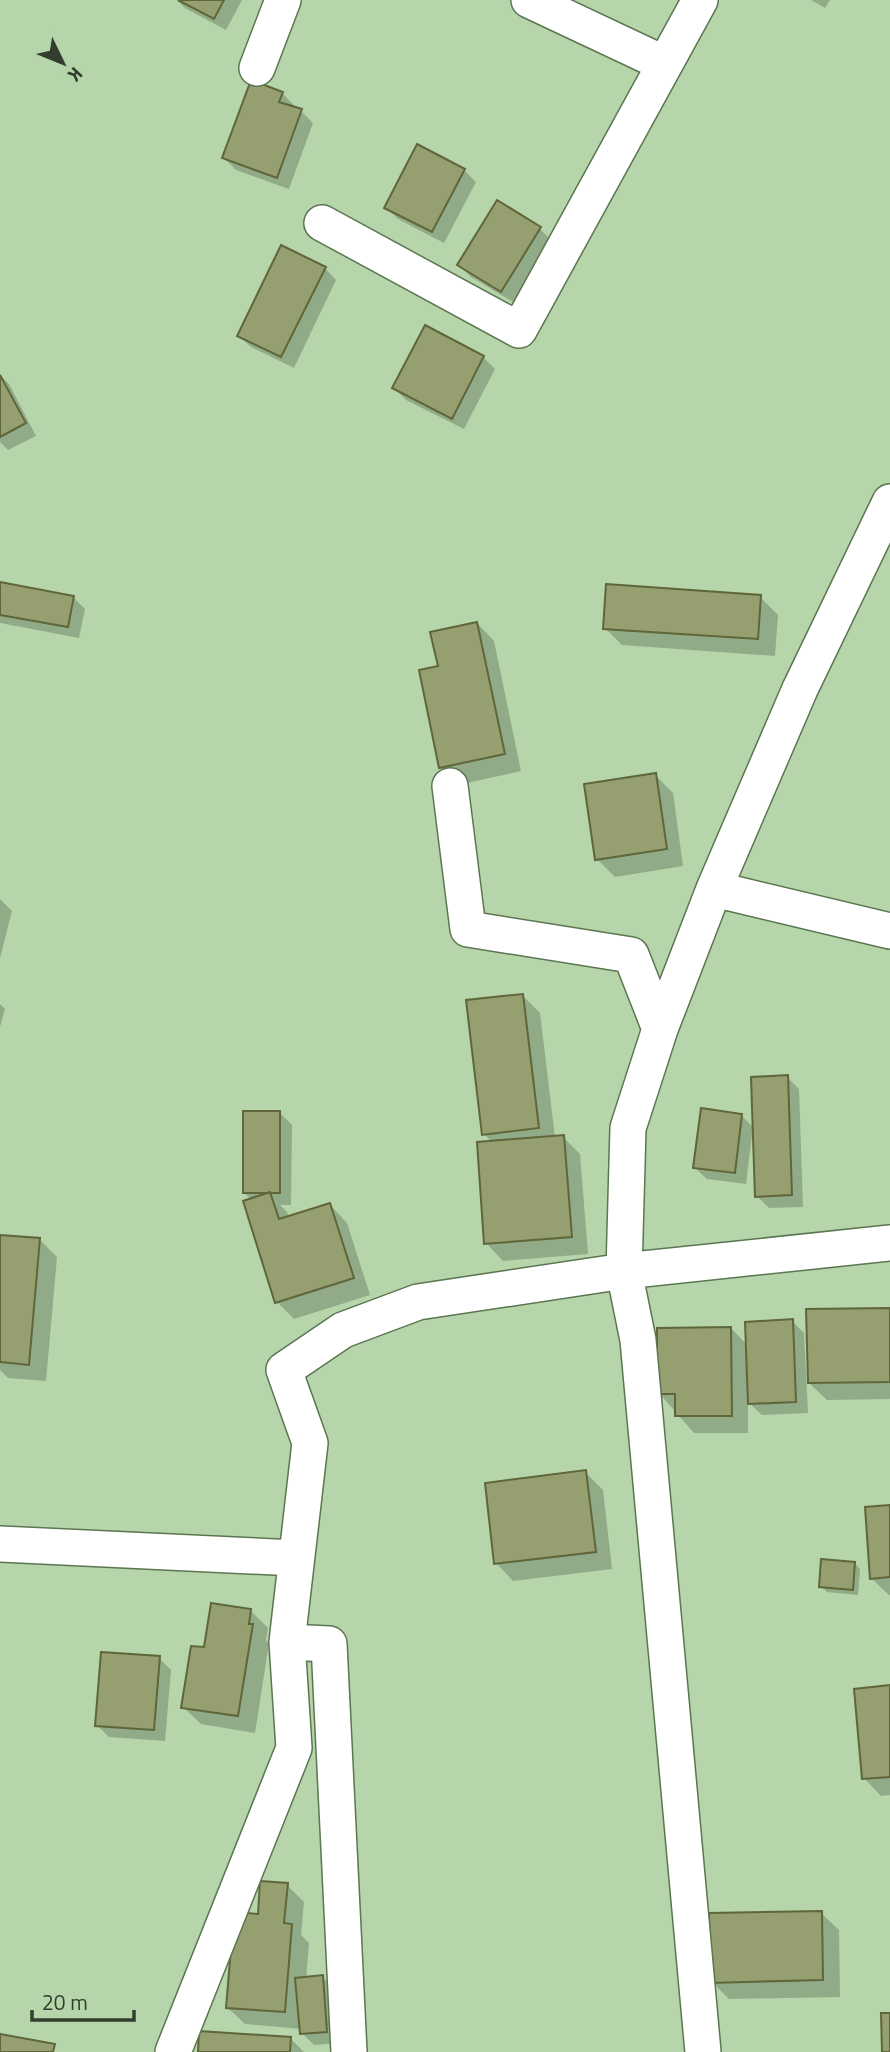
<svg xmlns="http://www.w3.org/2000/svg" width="890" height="2052" font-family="'Titillium Web',sans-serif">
<rect width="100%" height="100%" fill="#b6d5ab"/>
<path fill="#0003" d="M177,0H242L226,30L185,8Z
M811,0H830L825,8Z
M282,93L294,105L293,108L301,111L313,123L289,189L236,170L224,158Z
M464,170L476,182L444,243L398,219L386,207Z
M539,228L551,240L513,302L471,277L459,265Z
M325,268L336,280L294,368L251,347L239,336Z
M426,328L483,357L495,369L464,429L406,400L394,388Z
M0,375L9,384L36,436L8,450L0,442Z
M0,584L73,597L85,609L79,638L0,623Z
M760,597L778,615L775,656L622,645L605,628Z
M477,623L494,641L521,771L458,785L441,767L440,668Z
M655,775L673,793L683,866L615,877L597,859Z
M0,899L12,911L0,958Z
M523,996L540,1013L555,1137H563L580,1154L588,1254L503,1261L486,1243L492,1142L484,1134Z
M0,1004L5,1009L0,1027Z
M787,1077L799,1089L803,1207L769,1208L757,1196L755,1135H752L746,1184L707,1179L695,1168L741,1115L754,1128Z
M280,1113L292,1125L291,1205H280L287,1212L289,1218L330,1205L347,1223L370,1295L294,1319L277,1302L252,1200L244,1193Z
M40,1240L57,1257L46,1381L8,1378L0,1370V1256Z
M890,1310V1399L827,1400L809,1383Z
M792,1321L804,1333L808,1413L762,1415L748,1402V1433H694L659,1393L731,1328L747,1345Z
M585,1472L603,1490L612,1569L513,1581L496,1563Z
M890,1507V1595H889L871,1578Z
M855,1563L860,1569L858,1595L827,1592L821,1586Z
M251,1611L268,1628L266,1640L269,1643L255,1733L201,1724L183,1707L206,1649Z
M159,1658L171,1670L165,1741L109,1737L97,1725Z
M890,1687V1795L881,1796L864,1778Z
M287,1885L304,1902L301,1935L309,1943L306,1979L322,1977L334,1989L339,2043L314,2045L302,2033L301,2029L245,2024L227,2007L259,1915Z
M821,1913L839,1930L840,1997L729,1999L712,1982Z
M290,2038L304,2052H199Z"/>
<path fill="#969f70" stroke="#5e663a" stroke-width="2" d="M178,0H224L214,19Z
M251,80L283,92L279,102L302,109L277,178L222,158Z
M417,144L465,169L432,232L384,208Z
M497,200L541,227L501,292L457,265Z
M281,245L326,267L281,357L237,336Z
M425,325L484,356L452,419L392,388Z
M0,375L26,423L0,437Z
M0,582L74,596L68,627L0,615Z
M606,584L761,595L758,639L603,629Z
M477,622L505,754L439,768L419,670L438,666L430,632Z
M656,773L667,849L595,860L584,784Z
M523,994L539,1128L482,1135L466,1000Z
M788,1075L792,1195L755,1197L751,1077Z
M701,1108L742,1114L735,1173L693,1168Z
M243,1111H280V1193H243Z
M564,1135L572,1237L484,1244L477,1142Z
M270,1192L279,1219L330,1203L354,1278L275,1303L243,1201Z
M0,1235L40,1238L29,1365L0,1362Z
M890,1308V1382L808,1383L806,1309Z
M793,1319L796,1402L748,1404L745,1322Z
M731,1327L732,1416H675V1394H657V1328Z
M586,1470L596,1552L494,1564L485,1483Z
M890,1505V1577L870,1579L865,1507Z
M821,1559L855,1562L853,1590L819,1587Z
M211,1603L251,1609L249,1624H253L238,1716L181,1708L191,1646L204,1647Z
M101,1652L160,1656L154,1730L95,1726Z
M890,1685V1777L862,1779L854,1689Z
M260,1881L288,1883L284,1923L292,1924L285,2012L226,2008L234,1912L258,1914Z
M822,1911L823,1980L710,1983L709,1913Z
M323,1975L327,2032L300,2034L295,1978Z
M881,2013H890V2052H882Z
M199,2031L291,2037L290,2052H198Z
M0,2034L55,2044L53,2052H0Z"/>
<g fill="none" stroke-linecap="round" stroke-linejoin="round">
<defs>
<path id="minor" d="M529,0L665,64
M257,68L283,0
M322,223L519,330L700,0
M450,786L468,929L631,955L660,1029
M714,889L890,931
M0,1544L296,1558
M287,1642L329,1644L349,2052
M173,2052L294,1748L287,1642L310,1443L284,1370L343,1330L418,1302L624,1271L890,1243
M703,2052L638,1340L624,1271L628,1128L660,1029L714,889L800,689L890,502"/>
</defs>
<use href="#minor" stroke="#5b7650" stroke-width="38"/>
<use href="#minor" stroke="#fff" stroke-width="35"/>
</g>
<g transform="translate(63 63) rotate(133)" stroke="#b6d5ab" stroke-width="5" paint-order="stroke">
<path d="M0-5L12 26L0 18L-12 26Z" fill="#323e2d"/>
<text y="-10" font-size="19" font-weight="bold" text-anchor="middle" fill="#323e2d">K</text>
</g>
<path d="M32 2010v10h102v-10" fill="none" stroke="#323e2d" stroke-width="3.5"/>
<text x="42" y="2010" font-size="21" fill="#323e2d" stroke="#b6d5ab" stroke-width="5" paint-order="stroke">20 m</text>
</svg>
